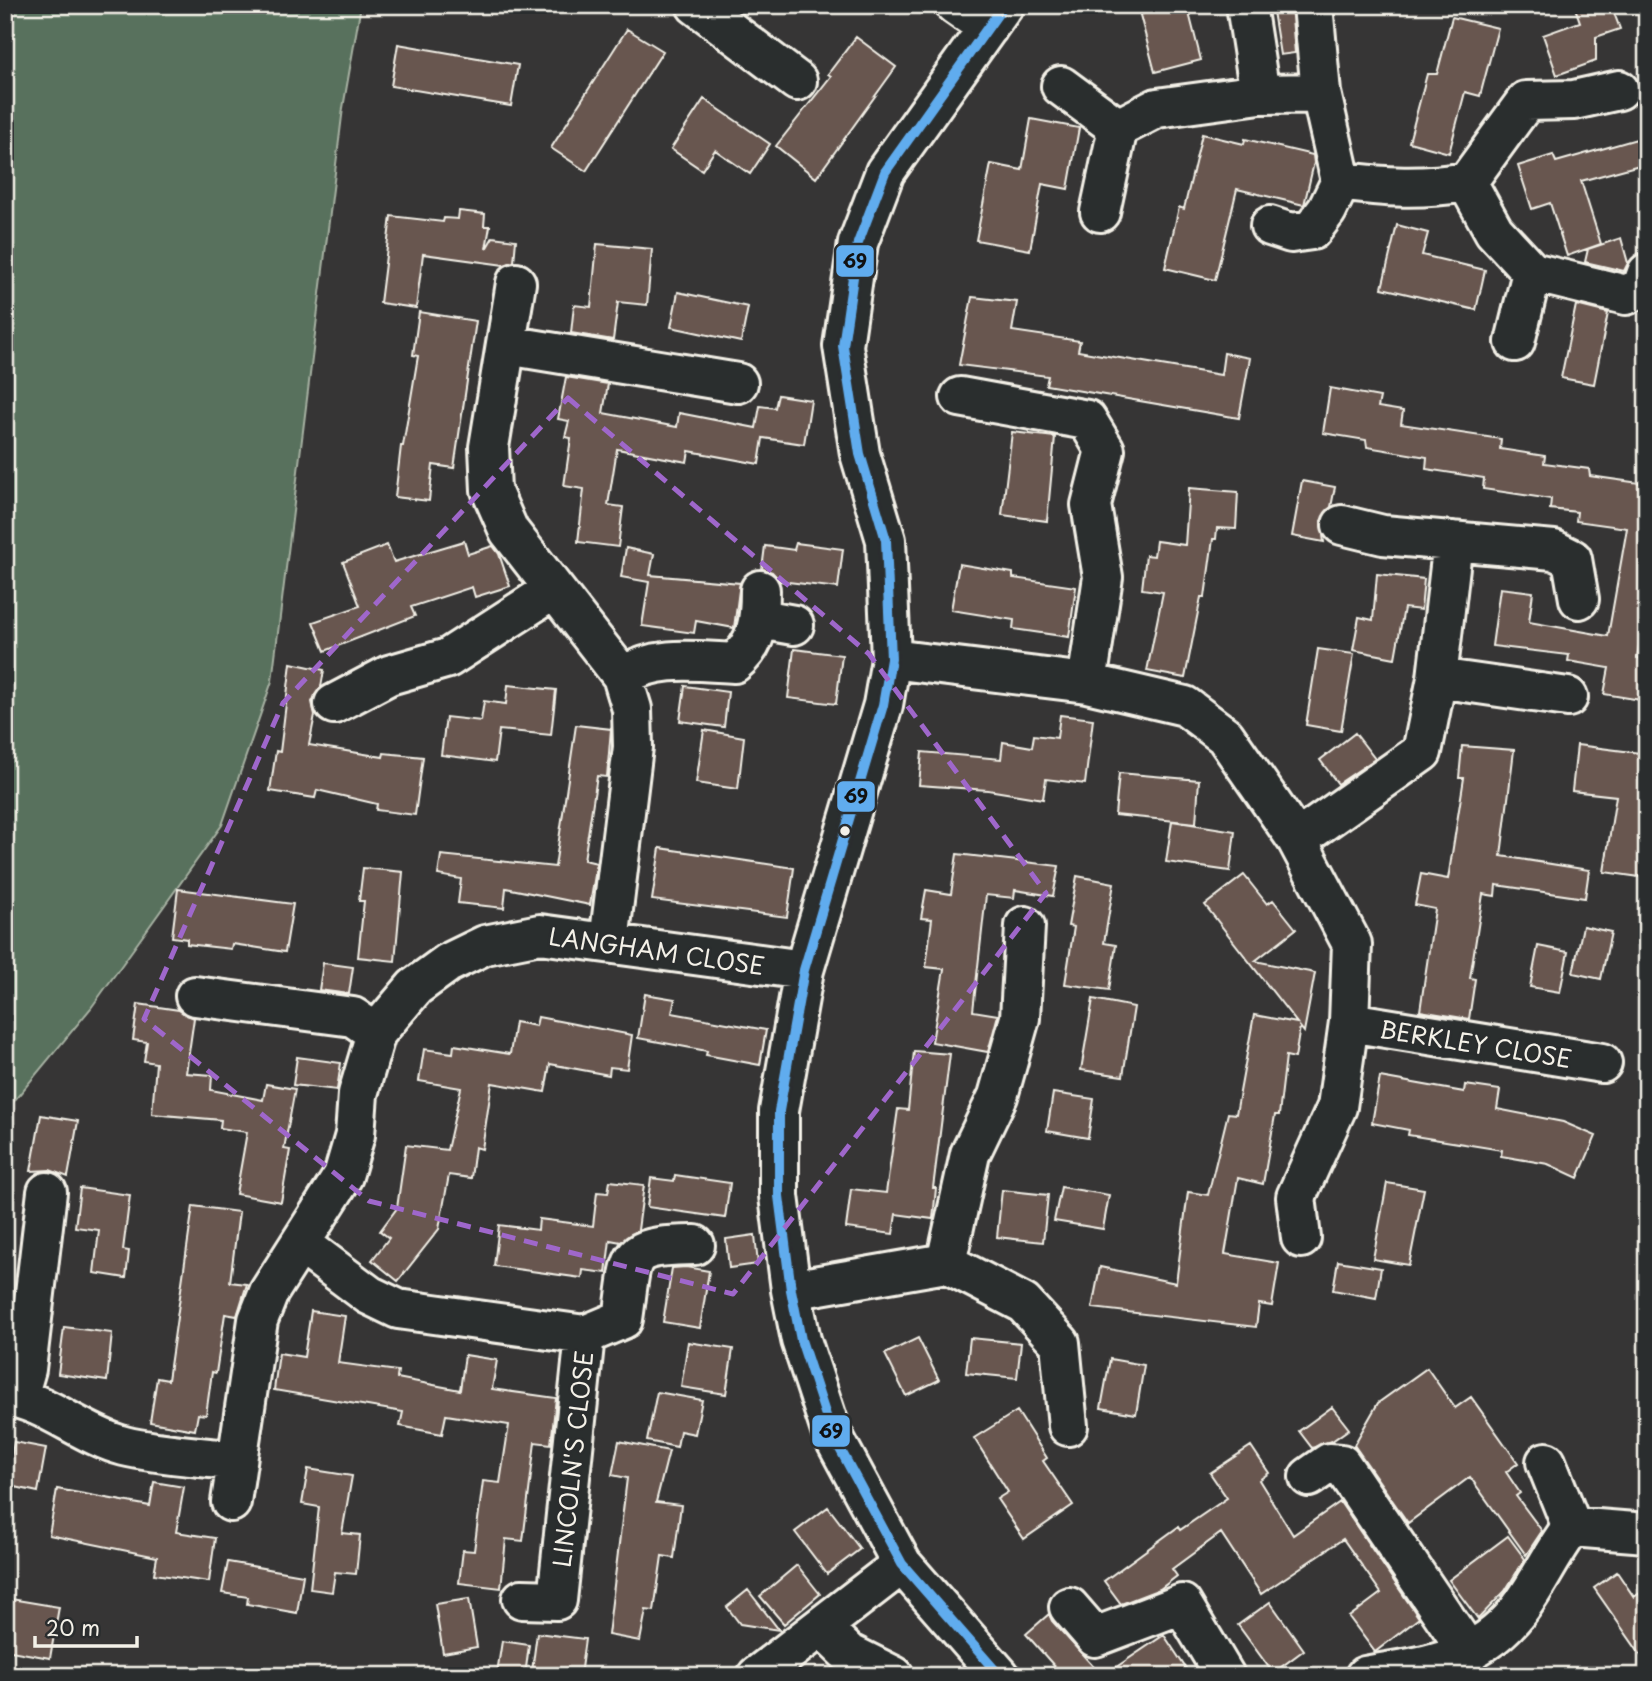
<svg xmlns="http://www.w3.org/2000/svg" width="1652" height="1681" font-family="'Playpen Sans',sans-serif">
<rect width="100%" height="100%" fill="#363535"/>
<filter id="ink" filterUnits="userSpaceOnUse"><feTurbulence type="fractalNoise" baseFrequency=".0143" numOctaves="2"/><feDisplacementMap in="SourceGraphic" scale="14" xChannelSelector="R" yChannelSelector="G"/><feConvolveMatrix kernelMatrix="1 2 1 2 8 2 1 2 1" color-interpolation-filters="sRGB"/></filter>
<g filter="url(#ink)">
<path fill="#59715d" stroke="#a6b1a2" stroke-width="2" d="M5,5H361L343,108L272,681L222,825L91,1008L5,1112Z"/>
<path fill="#675650" stroke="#f4f1e8" stroke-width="2" d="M1144,5H1187L1201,60L1155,72L1140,15L1146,12Z
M1272,5H1291L1295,53L1280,55Z
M1574,5H1611L1620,29L1596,37V61L1557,75L1543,35L1580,22Z
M1452,17L1498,28L1480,96L1465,92L1449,153L1409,142L1427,74H1437Z
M627,29L663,51L586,171L551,148Z
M856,37L896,67L816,178L776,146L831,76L828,74Z
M398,44L518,65L511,106L391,86Z
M704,99L770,144L750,174L715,150L702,170L671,149Z
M1031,119L1079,128L1068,189L1042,184L1030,250L976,240L991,164L1022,170Z
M1202,134L1244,144L1245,139L1313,155L1314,163L1304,205L1237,189L1215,280L1165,268L1179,207L1184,209Z
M1647,136V163L1581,181L1601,244L1567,256L1550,203L1532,209L1518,166L1553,155L1556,162Z
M459,211L485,214L484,226H490L486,249L493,237L516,240L514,262L504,265L423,254L416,308L380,303L391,216L443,222L444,218L458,219Z
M1397,225L1428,233L1422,255L1485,270L1476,310L1382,288Z
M1621,238L1628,263L1624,271L1585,262L1588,249Z
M597,244L652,249L647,305L618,302L613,340L571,333L574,305L591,307Z
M678,292L748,307L741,342L671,327Z
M972,297L1017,302L1012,331L1080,341L1078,351L1221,375L1224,353L1250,358L1239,418L1046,385L1048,376L959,365Z
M1576,305L1608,313L1594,384L1561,378Z
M419,312L476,321L454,468L433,465L429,501L395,497L401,446H403L418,356L413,355Z
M566,377L608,384L603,413L677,427L679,413L756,428L760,406L775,408L778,395L811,400L804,444L763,438L759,464L689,451L687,462L617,449L608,505L623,507L618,547L578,542L584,489L564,486L571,438L565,437L569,421L558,419Z
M1330,388L1380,397L1378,407L1403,411L1401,424L1501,439L1500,449L1545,456L1544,463L1589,469L1590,476L1647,484V595L1637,658L1647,660V701L1604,694L1609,668L1568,661L1569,655L1492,646L1500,588L1533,592L1529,622L1608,636L1627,528L1576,521L1577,512L1550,509L1551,499L1483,489L1484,478L1426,469L1427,457L1367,447L1366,440L1323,433Z
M1012,432L1055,437L1047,521L1002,515Z
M1302,481L1335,487L1331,507L1321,521L1324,542L1292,536Z
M1189,488L1238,492L1236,529L1217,528L1216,539H1213L1205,597H1201L1185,678L1147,671L1163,592L1142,589L1146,555L1154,556L1156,541L1185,545Z
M464,541L468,554L493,546L499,554L510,586L475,597L472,587L411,607L415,616L325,651L313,622L360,606L343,562L387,545L394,562Z
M796,543L843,549L838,588L780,581L772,572L762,569L765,546L794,550Z
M626,548L654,554L650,575L740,583L734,628L696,621L694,633L642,626L649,582L621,577Z
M959,564L1013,573V578L1076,587L1069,637L1013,629L1014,620L951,610Z
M1377,574L1424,579L1421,610L1404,608L1395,658L1353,650L1359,617L1373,620Z
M794,649L842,655L836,704L788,698Z
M1318,649L1354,654L1341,731L1306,725Z
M291,663L324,670L321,687L312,702L315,715L309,745L383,757L384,753L423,757L415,815L376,810L377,804L317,790L315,798L270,791L276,751L280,752Z
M508,685L556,690L551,735L499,730L495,762L441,755L446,717L481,721L484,701L506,704Z
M685,686L728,692L724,727L680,721Z
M1060,715L1093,719L1085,784L1046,779L1043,799L988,790L919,785L922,752L1001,759L1003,742L1032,747L1034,735L1057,738Z
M576,725L611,729L607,777L597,776L584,860L597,863L590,905L506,888L504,908L458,903L461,879L438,875L441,855L555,867Z
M704,730L744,737L738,789L696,783Z
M1355,733L1375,759L1338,784L1320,760Z
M1577,745L1647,754V878L1604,872L1616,796L1572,791Z
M1462,746L1514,750L1501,856L1589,870L1585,898L1496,885L1495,896L1483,894L1470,978L1475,979L1469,1019L1420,1011L1435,909L1415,905L1421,874L1448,879L1464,778H1459Z
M1119,773L1199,780L1196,823L1115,815Z
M1172,821L1235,831L1230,871L1166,862Z
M660,848L794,868L787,917L652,900Z
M957,854L1059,866L1053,896L1015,890L1014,898L986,895L973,1011L998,1015L988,1052L932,1042L944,969L926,967L932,919L921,918L926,890L951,894Z
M363,868L403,872L395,961L358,957L364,901H359Z
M1244,875L1267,904L1273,900L1296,929L1255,961L1315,973L1304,1032L1300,1027L1295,1058L1286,1056L1279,1115H1275L1263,1184L1238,1178L1225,1254L1279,1263L1272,1306L1259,1304L1256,1327L1092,1308L1100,1267L1176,1283L1188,1192L1208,1195L1228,1113L1236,1114L1254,1015L1297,1023L1205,905Z
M1077,876L1114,883L1104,943L1116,945L1109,990L1065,984L1074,927L1068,926Z
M178,889L293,904L285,952L232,944L231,949L187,944V939L172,937Z
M1583,926L1611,932L1601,979L1573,973Z
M1538,946L1568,952L1560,992L1530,987Z
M323,963L353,967L349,994L319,990Z
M645,994L675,999L672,1013L766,1030L760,1065L706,1055L707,1051L638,1038Z
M1093,999L1134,1007L1123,1076L1081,1070Z
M138,1004L179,1010L194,1018L186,1073L212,1075L211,1090L263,1100L266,1084L295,1089L284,1149L290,1150L281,1202L236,1194L247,1132L220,1128L221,1120L152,1114L156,1063L144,1061L147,1042L133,1040Z
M538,1017L632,1035L627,1069L610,1067L609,1075L550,1064L545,1092L492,1083L482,1149L475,1147L471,1178L449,1175L439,1229L398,1281L372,1260L389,1238L380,1231L397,1208L406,1145L447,1150L461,1088L419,1081L424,1049L453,1053L454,1045L510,1054L515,1022L536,1026Z
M914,1051L950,1054L933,1188H936L933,1219L896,1214L893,1234L846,1228L851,1189L886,1193L898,1109L908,1110Z
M297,1057L341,1063L337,1090L293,1085Z
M1380,1077L1464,1092L1465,1085L1500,1090L1497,1109L1563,1122L1596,1136L1578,1178L1548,1164L1501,1156L1502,1150L1408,1135L1409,1130L1372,1123Z
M1053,1093L1094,1099L1088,1138L1047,1131Z
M41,1115L78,1121L68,1177L50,1170L31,1171Z
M675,1175L730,1183L725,1218L647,1207L651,1178L674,1181Z
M610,1181L644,1185L638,1230L621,1242L610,1240L606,1273L583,1270L582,1278L494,1266L499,1225L538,1230L539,1219L593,1226L597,1192L608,1193Z
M1387,1183L1424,1189L1409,1265L1373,1259Z
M1061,1187L1109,1195L1103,1229L1054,1221Z
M80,1188L130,1195L123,1250L129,1251L126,1278L94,1273L99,1230L75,1227Z
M1002,1190L1048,1195L1043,1242L997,1237Z
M193,1206L239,1212L230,1282L247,1284L237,1316L225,1314L216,1373L212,1372L206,1415L198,1414L195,1430L150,1422L157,1378L168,1380Z
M755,1235L758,1264L729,1268L726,1239Z
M1338,1261L1381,1268L1376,1298L1333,1290Z
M686,1267L709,1271L700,1328L663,1322L672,1268Z
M311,1311L345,1316L338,1363L398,1371L397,1378L460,1390L465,1355L497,1360L492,1389L556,1398L551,1444L535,1442L523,1541L506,1539L501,1588L459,1583L463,1550L474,1551L483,1481L500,1483L509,1425L446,1415L442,1434L400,1426L403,1412L274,1390L279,1353L304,1357Z
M64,1327L112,1333L107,1381L58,1374Z
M918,1338L939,1380L906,1396L885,1354Z
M970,1338L1021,1343L1017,1378L966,1373Z
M688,1342L733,1349L726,1394L681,1387Z
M1110,1359L1144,1365L1136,1414L1101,1408Z
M1427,1368L1455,1408L1471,1397L1518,1463L1506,1472L1520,1493L1516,1496L1542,1531L1526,1555L1470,1477L1408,1523L1354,1445L1378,1403Z
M657,1392L702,1400L695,1434L680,1431L677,1447L647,1441Z
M1332,1407L1349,1429L1332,1441L1312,1448L1299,1431Z
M1017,1411L1047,1458L1043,1461L1073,1505L1024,1539L997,1499L1008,1492L974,1438Z
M619,1441L669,1451L656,1502L681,1505L674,1558L662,1556L654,1611L646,1610L640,1641L608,1635L627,1478L612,1475Z
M14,1442L46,1448L38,1492L6,1485Z
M1251,1446L1269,1473L1259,1480L1293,1535L1340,1502L1419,1618L1375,1652L1349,1617L1381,1593L1343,1539L1261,1594L1221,1533L1172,1569L1177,1576L1160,1589L1121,1604L1104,1581L1178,1527L1180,1530L1227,1498L1210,1473Z
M308,1469L352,1476L342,1533L360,1535L356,1574L335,1572L332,1592L310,1589L319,1507L302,1504Z
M154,1482L184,1487L176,1532L215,1538L209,1582L154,1574L157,1557L49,1535L57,1489L150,1506Z
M828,1507L860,1549L827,1574L795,1532Z
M1508,1536L1525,1559L1505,1591L1478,1619L1449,1580Z
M228,1562L303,1575L297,1613L247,1604L248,1597L222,1593Z
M797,1565L820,1594L784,1624L760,1596Z
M1617,1572L1634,1597L1647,1588V1664L1594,1588Z
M748,1590L779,1630L740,1624L727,1607Z
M5,1598L59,1607L50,1658L5,1650Z
M469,1599L477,1647L443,1653L435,1604Z
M1270,1602L1304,1650L1273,1673L1238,1625Z
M1049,1614L1052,1621L1102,1676H1063L1026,1634Z
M537,1633L585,1639L580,1676L532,1671Z
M1164,1635L1191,1676H1103Z
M502,1641L529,1645L525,1676L497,1673Z"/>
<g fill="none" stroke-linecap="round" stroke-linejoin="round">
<defs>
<path id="minor" d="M696,5L797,81
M955,5L988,28
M1246,5L1260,94
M1061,86L1118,128
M1341,181C1385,188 1423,189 1467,182L1526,101L1574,100L1619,90
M1467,182L1494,231L1532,272
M1100,212L1118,128L1157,108L1260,94L1321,93
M1270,226L1291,233L1312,230L1327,210L1341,181L1321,93L1313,5
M516,283L489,447L491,490L509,531L622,676L632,709L633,747L609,942
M1515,342L1532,272L1626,295L1642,287L1647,273
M507,345L738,383
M960,397L1087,420L1105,450L1091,505L1103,577L1087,683
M1342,525L1383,535L1554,550L1572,559L1579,599
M760,619L794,625
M891,659L1087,683L1185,706L1225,736L1297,840L1352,944L1349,1022L1337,1107L1296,1197L1301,1238
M622,676C658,655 694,661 734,663C758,644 760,619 760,590
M1437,678L1568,697
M334,704L389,675L448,658L553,590
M1297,840L1422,752L1437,678L1453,541
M195,996L353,1017L376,1033
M1349,1022L1602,1063
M301,1244L369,1295L398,1309L585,1335L557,1600L522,1599
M946,1263L970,1154L998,1096L1020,1018L1025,926
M791,1290L946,1263L1023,1303L1060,1343L1068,1426
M585,1335L623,1319C633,1252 623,1246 695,1245
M5,1396C44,1400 84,1436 124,1446C160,1455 200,1456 237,1461
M18,1397L26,1369L47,1192
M1309,1477L1329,1463L1341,1464L1469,1653
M231,1502L258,1320L269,1292L343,1176L355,1135L358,1094L376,1033L415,987L448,963L485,945L540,934L804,970
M1572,1527L1647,1533
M1069,1607L1095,1637L1182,1604L1225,1676
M821,1627L848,1653L894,1676
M757,1676L902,1564
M1000,1676L902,1564L832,1434L801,1340L791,1290L779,1196V1111L804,970L883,705L891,659L886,540L860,454L843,346L858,243L885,172L1004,5
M1365,1676C1428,1664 1483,1662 1523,1604C1541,1579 1553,1551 1572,1527L1546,1462"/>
</defs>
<use href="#minor" stroke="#f4f1e8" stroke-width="44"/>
<use href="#minor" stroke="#2a2d2e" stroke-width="38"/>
<defs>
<path id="bus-1" d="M1000,1676L902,1564L832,1434L801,1340L791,1290L779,1196V1111L804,970L883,705L891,659L886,540L860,454L843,346L858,243L885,172L1004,5"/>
</defs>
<use href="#bus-1" stroke="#2a2d2e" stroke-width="16"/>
<use href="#bus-1" stroke="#60acee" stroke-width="10"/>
</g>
</g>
<path fill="none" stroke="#9f67cb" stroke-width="5" stroke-dasharray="14 9" stroke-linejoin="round" d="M568,398L869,654L1046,893L733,1294L369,1201L144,1019L283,703Z"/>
<circle fill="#f4f1e8" stroke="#2a2d2e" stroke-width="2.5" cx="845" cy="831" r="6"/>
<g text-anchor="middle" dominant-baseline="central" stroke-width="5" stroke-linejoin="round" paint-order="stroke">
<g font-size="24" fill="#f4f1e8" stroke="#2a2d2e">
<text transform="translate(657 950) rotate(8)">LANGHAM CLOSE</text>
<text transform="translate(1476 1043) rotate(9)">BERKLEY CLOSE</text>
<text transform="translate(572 1459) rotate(-84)">LINCOLN'S CLOSE</text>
</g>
</g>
<g stroke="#2a2d2e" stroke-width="2.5">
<rect x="835" y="244" width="40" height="34" rx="7" fill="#60acee"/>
<rect x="836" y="780" width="40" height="33" rx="7" fill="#60acee"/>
<rect x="811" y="1414" width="40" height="34" rx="7" fill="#60acee"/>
</g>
<g font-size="19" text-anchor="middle" font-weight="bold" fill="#111">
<text x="855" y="268">69</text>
<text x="856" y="803">69</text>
<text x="831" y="1438">69</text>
</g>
<rect width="1652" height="1681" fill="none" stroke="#2a2d2e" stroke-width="28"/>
<rect x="14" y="14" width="1624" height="1653" fill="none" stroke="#f4f1e8" stroke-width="2.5" filter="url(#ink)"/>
<path d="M35 1636v10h102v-10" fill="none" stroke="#f4f1e8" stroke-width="3.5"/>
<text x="46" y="1636" font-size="21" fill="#f4f1e8" stroke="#2a2d2e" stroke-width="5" paint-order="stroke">20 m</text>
</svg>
